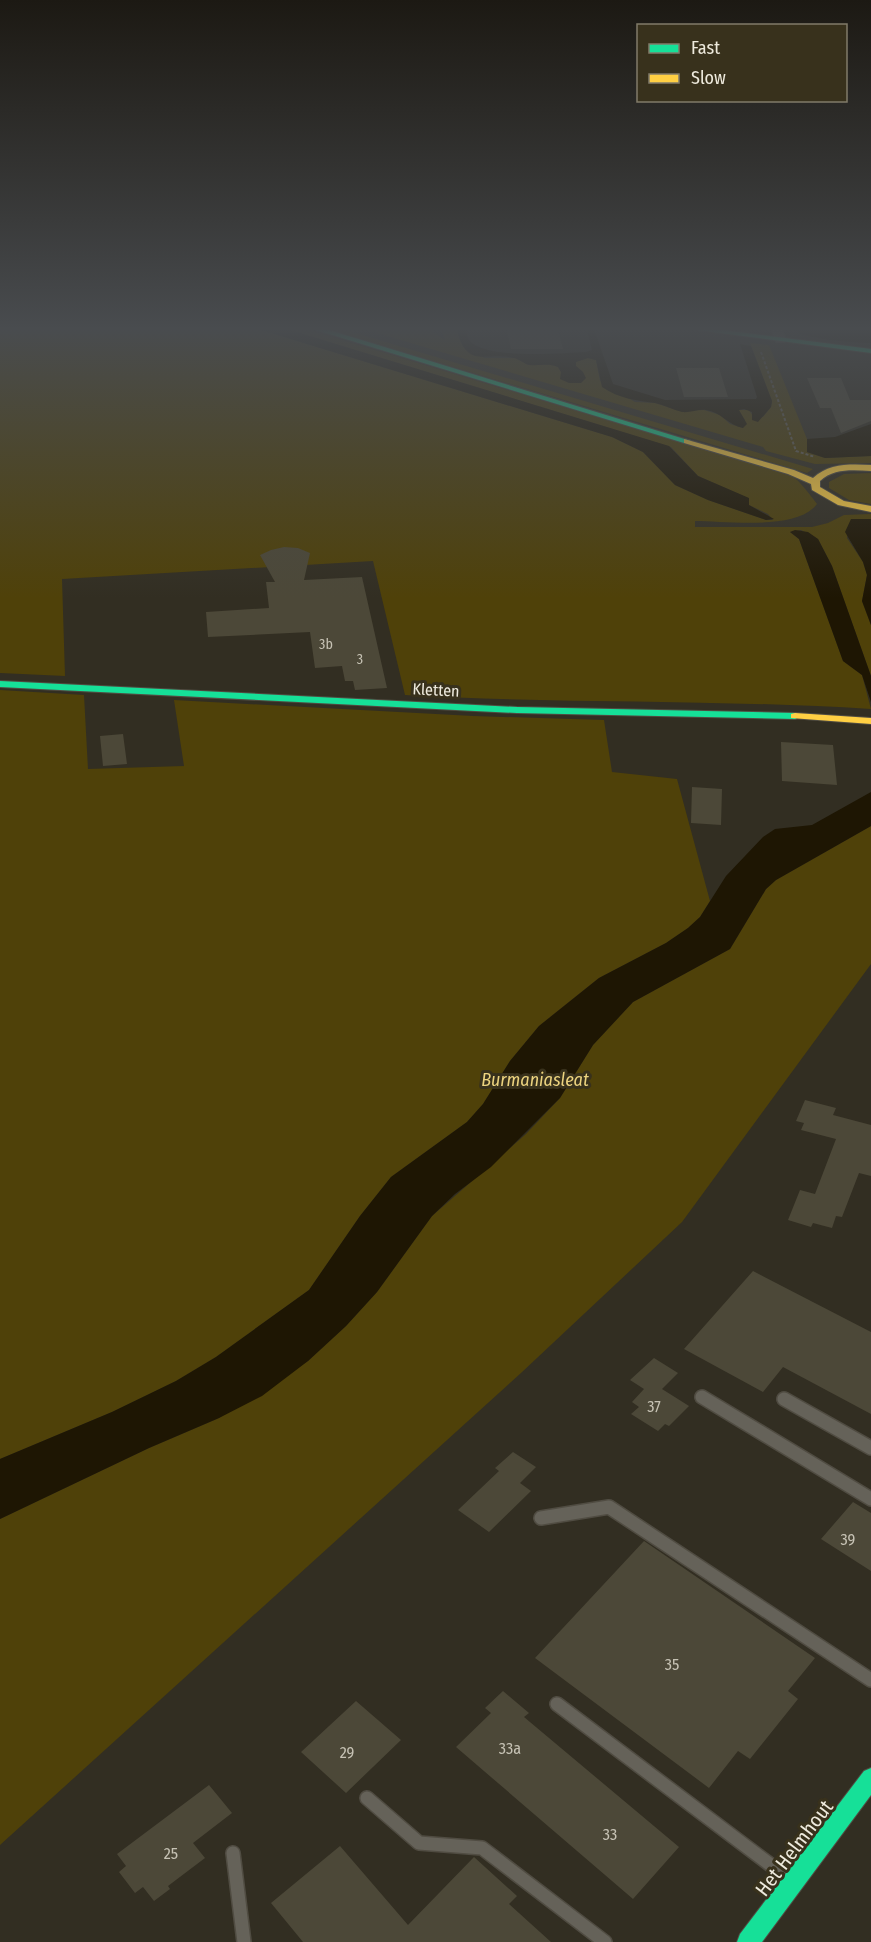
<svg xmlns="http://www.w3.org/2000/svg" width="871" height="1942" font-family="'Fira Sans Condensed',sans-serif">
<rect width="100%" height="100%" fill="#322e22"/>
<path fill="#4f4109" d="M0,326H248L612,437L643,452L675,485L708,500L766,520H773L768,514L749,505L748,498L698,476L671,447L277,326H296L792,476C800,481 811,496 817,504C797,531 726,521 695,521V527H812L828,523L844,515L871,514V519L851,520L847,538L863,562L867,575L862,601L871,625V676L832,566L818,539L801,530L790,532L799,539L843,661L862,675L871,709C716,699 560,704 405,695L373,561L62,579L65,676L0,673Z
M317,326H332L813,469L807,473Z
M353,326H425L445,340L440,326H456L461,343L468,351L485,358H515L528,365L550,364L558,367L561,372H583L575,366V362L588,358L596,360L600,381L635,402L655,403L680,411L704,410L720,415L730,424L743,428L745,420L738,410H749L753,416L763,417L771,407L772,401L750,343L769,345L807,439V452L825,458L871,456V463L815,464L766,451L763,447Z
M871,473V504L849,500L829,488V482L844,474Z
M0,690L84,695L88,769L184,766L174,700L473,716L604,720L612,772L677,779L710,901L700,917L688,928L666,943L599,978L539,1026L510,1061L483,1104L467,1122L391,1177L360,1216L309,1290L216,1357L176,1381L112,1412L0,1459Z
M871,826V964L682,1222L521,1373L0,1845V1519L149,1448L219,1418L308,1361L346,1326L377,1292L432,1216L526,1134L560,1098L593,1045L633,1002L730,949L766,889L776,880Z"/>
<path fill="#1e1603" d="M248,326H277L669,446L698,476L749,498V505L774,519L766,520L708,500L675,485L643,452L612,437Z
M456,326H465C466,330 467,337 469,340C484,360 562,353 586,352L592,350L586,326H593L613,384L665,400L756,399L757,397L740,344L751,346L772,401L771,407L758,422L752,420V412L744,409L739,410L747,424L743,428C728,425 721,412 706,410C698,409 690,413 682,412C673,410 665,405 655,403C635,400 620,399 602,387L596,360L588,358L576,362V366L583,372L586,378L581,383H569L560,379L561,372L558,367C548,363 541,366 530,365C524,364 520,359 514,358C484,351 466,371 456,326Z
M822,326L856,328L866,326L871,332V343C857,343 802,339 794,330Z
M871,424V456L825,458L807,452V439L835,437Z
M851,519H871V625L862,601L867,575L863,562L845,532Z
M795,530L808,532L818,539L832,566L871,676V702L862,675L843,661L799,539L790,532Z
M871,792V826L776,880L766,889L730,949L633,1002L593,1045L560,1098L491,1167L455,1194L432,1216L377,1292L346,1326L308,1361L262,1396L219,1418L149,1448L0,1519V1459L112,1412L176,1381L216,1357L309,1290L360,1216L391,1177L467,1122L483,1104L510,1061L539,1026L599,978L666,943L688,928L700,917L726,876L763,837L775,829L812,825Z"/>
<path fill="#4c4838" d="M506,326H557L563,349H511Z
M676,368H719L728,397H684Z
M807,378H841L850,400H871V421L841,433L831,408H820Z
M284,547L298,548L310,553L304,580L362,577L387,688L355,690L353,681H345L342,666L315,668L310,632L208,637L206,612L269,608L266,582H275L260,555L271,550Z
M123,734L127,764L103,766L100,736Z
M781,742L833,745L837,785L782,781Z
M692,787L722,789L721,825L691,823Z
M805,1100L836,1108L833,1115L871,1125V1176L859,1173L842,1217L836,1216L832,1228L813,1223L811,1227L788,1220L800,1190L815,1194L836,1139L801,1130L804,1123L796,1121Z
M753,1271L871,1332V1414L783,1367L763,1392L684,1349Z
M654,1358L678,1373L662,1389L689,1406L669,1426L665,1424L658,1431L631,1414L639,1407L632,1402L644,1389L630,1380Z
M513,1452L536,1467L520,1483L531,1491L489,1532L458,1510L499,1471L495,1468Z
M853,1502L871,1513V1571L821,1539Z
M644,1541L815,1658L788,1691L798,1699L750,1759L738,1751L709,1788L535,1658Z
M503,1691L529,1713L524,1717L679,1847L633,1899L456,1747L491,1713L485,1708Z
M356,1701L401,1740L346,1793L301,1752Z
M209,1785L232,1813L193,1843L205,1858L168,1886L170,1889L154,1901L143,1887L135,1893L119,1872L126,1866L117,1854Z
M340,1846L408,1925L474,1857L517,1896L509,1904L551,1942H303L271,1903Z"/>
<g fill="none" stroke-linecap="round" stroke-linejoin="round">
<defs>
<path id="lane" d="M702,1397L871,1499
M784,1399L871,1448
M541,1518L609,1507L871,1680
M557,1704L784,1875
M367,1798L419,1843L482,1848L605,1942
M233,1853L244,1942"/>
<path id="street" d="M770,326H781L786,340L784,342H776Z"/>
<path id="fast" d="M303,326H316L691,441L684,443Z
M667,326H691L871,349V353Z
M0,681L517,707L795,713L801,716L795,719L517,713L0,687Z
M871,1768V1795L762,1942H737L740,1934L864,1771Z"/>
<path id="slow" d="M684,439L794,470L813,478C829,463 850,464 871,465V471C853,470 834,468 820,481V487L844,501L871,506V512L838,505L812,490L811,484L788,474L684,443Z
M795,713L871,718V724L791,718V714Z"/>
</defs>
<use href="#lane" stroke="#504c42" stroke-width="16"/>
<use href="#street" stroke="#504c42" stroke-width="2"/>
<use href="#fast" stroke="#504c42" stroke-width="2"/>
<use href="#slow" stroke="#504c42" stroke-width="2"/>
<path stroke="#66635b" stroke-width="2" stroke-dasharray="3 2" stroke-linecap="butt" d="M761,352L796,451L815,457"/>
<use href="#lane" stroke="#656259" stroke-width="13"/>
<use href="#street" fill="#656259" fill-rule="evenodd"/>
<use href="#fast" fill="#16e098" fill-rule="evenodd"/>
<use href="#slow" fill="#ffcf43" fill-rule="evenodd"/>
</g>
<linearGradient id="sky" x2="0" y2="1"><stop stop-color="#1c1913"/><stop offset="0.55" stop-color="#494c4f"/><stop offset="1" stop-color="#494c4f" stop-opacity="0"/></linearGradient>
<rect width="871" height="598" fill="url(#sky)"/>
<g text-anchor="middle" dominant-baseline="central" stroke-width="6" stroke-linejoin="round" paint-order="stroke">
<g font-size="14" fill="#c6c2b4">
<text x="326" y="644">3b</text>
<text x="360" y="659">3</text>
</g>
<g font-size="16" fill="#eeeadd" stroke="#38311c">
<text transform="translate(436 690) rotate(3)">Kletten</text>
</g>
<g font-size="16" fill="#c6c2b4">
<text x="654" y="1406">37</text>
<text x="848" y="1539">39</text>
<text x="672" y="1664">35</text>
<text x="510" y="1748">33a</text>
<text x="347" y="1752">29</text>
<text x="610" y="1834">33</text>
<text x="171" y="1853">25</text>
</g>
<g font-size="18" font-style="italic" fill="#ecd37f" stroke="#38311c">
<text x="535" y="1080">Burmaniasleat</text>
</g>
<g font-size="20" fill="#eeeadd" stroke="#38311c">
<text transform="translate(794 1848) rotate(-53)">Het Helmhout</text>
</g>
</g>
<rect x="637" y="24" width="210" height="78" fill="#38311c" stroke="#817b69" stroke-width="1.5"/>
<rect x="649" y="44" width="30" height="9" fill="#16e098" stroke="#817b69" stroke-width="1.5"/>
<text x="691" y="54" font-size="18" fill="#eeeadd">Fast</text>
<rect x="649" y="74" width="30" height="9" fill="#ffcf43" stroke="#817b69" stroke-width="1.5"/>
<text x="691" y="84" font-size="18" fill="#eeeadd">Slow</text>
</svg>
